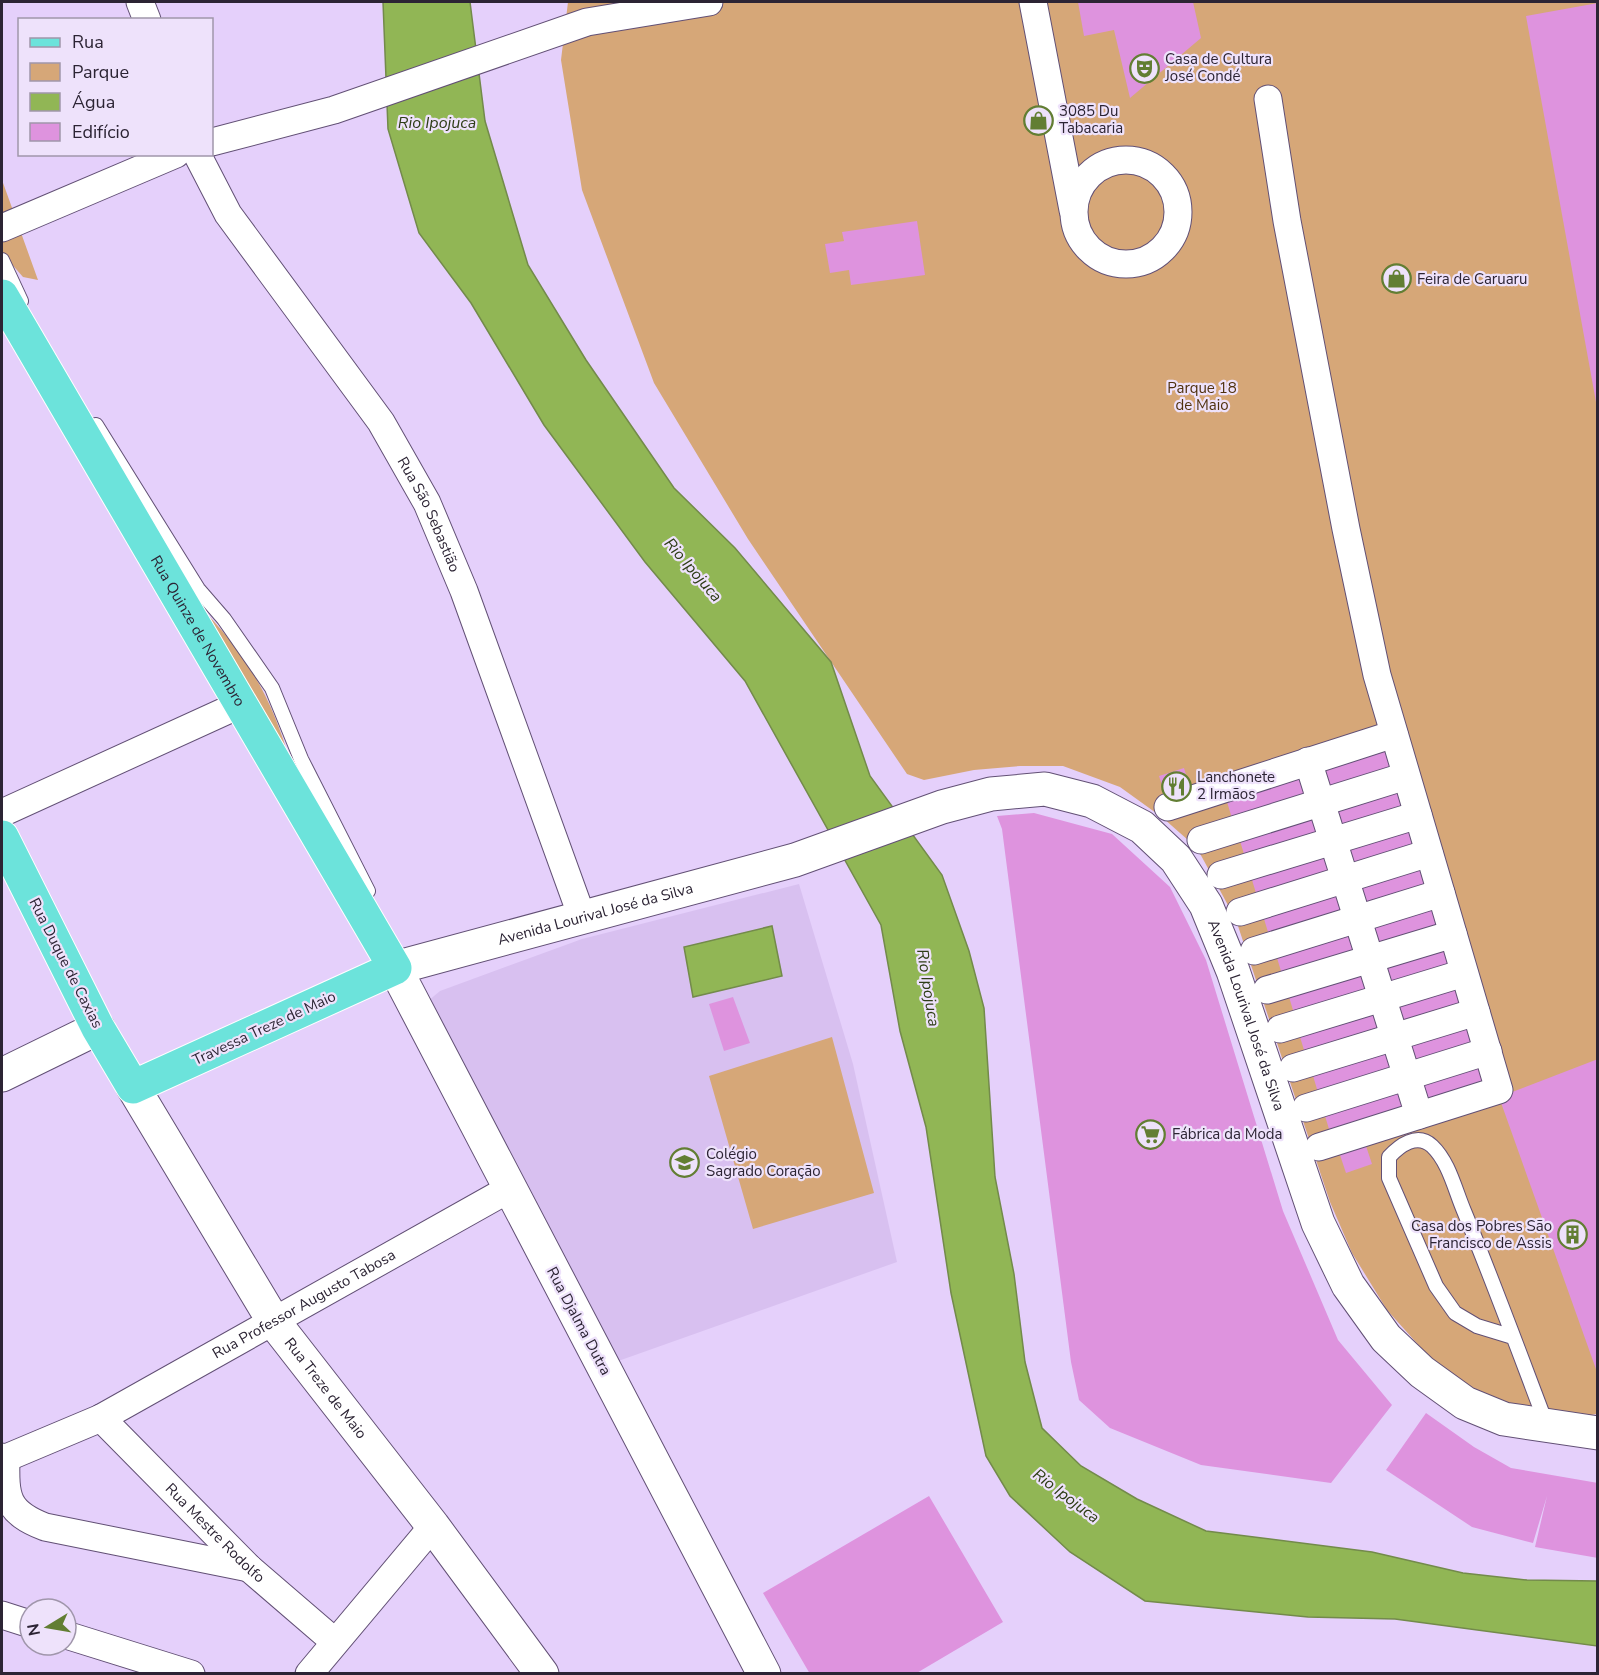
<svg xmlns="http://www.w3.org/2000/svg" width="1599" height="1675" font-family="'Nunito Sans',sans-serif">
<rect width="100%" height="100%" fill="#e5d0fb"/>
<path fill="#d8c0f0" d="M799,884L853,1064L897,1262L607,1365L428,1001L440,991L582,939Z"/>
<path fill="#d6a778" d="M568,2H1597V1414L1578,1417L1537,1411L1475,1394L1431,1359L1387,1310L1352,1253L1330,1202L1236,920L1197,848L1163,818L1120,787L1063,766H1020L974,770L924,780L907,774L748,539L654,383L582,190L561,60Z
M2,180L38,280L23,277L2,253Z
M193,600C247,652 274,700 293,772Z
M832,1037L874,1193L753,1229L709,1076Z"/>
<path fill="#91b655" stroke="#738a4b" stroke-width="1.5" d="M383,2H470L485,121L528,265L586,360L674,488L735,548L831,662L870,776L942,875L969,951L984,1008L995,1177L1014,1274L1025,1362L1042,1428L1081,1466L1137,1499L1206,1531L1372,1552L1463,1573L1527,1580L1597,1581V1646L1395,1619L1308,1617L1145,1601L1070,1552L1010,1496L986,1456L951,1293L926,1127L900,1031L881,925L745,681L645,562L544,425L471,303L419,233L388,129Z
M772,926L782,976L693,997L684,947Z"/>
<path fill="#de93de" d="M1078,2H1193L1201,38L1130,98L1114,30L1084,36Z
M1598,3V402H1596L1526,16Z
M917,221L925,275L851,285L849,270L830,273L825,244L844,241L842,232Z
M1392,740L1402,773L1325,795L1316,762Z
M1306,767L1316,799L1234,825L1224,792Z
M1184,768L1193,797L1168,804L1159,776Z
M1404,780L1413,813L1337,835L1327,802Z
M1318,806L1328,839L1247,864L1237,831Z
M1034,813L1112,834L1170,887L1206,960L1283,1211L1338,1340L1392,1405L1331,1483L1201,1465L1110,1428L1079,1400L1071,1362L1002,829L997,816Z
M1416,820L1426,853L1349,875L1340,842Z
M1330,845L1340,878L1259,903L1249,870Z
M1427,858L1437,891L1360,913L1351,880Z
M1343,883L1353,916L1271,942L1261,909Z
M1438,897L1447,931L1371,953L1361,920Z
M1355,923L1365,956L1284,981L1274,948Z
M1452,938L1462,971L1385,993L1376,960Z
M1367,962L1378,995L1296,1020L1286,987Z
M1464,977L1474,1010L1397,1032L1387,999Z
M733,997L750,1043L724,1051L709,1004Z
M1379,1002L1389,1034L1307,1060L1297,1027Z
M1474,1016L1484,1049L1408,1072L1398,1039Z
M1391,1041L1401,1074L1320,1099L1310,1066Z
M1486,1055L1497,1088L1421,1112L1410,1079Z
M1598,1059V1372H1597L1499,1097Z
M1404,1081L1414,1114L1332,1139L1322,1106Z
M1363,1137L1372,1164L1346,1173L1337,1146Z
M1426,1413L1474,1447L1511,1468L1598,1483V1558L1535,1547L1547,1496L1533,1543L1472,1527L1386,1470Z
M929,1496L1003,1622L915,1674H810L763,1593Z"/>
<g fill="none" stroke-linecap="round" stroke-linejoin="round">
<defs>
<path id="lane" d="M2,260L21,301
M96,425L198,589L224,619L272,688L301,759L368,891
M1513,1337L1477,1326L1455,1313L1436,1286L1389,1178V1157C1399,1146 1417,1132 1432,1146C1449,1162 1455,1190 1464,1211C1493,1281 1519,1352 1546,1423"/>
<g id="street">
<path d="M140,2L147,20"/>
<path d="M1033,2L1073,210"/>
<path d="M1268,99L1287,221L1346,529L1377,675L1499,1090L1319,1147"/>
<path d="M212,142L334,110L587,22L709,2"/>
<path id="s1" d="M197,154L228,214L381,422L427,503L464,591L582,917"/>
<circle cx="1126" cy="212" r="52"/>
<path d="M2,228L176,154"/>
<path d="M1308,761L1419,1115"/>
<path d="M1168,807L1394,734"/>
<path d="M2,813L241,704"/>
<path d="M1201,840L1406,776"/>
<path d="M1221,875L1418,815"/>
<path d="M1240,912L1429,853"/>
<path d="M1254,951L1441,893"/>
<path d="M1267,990L1453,934"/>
<path d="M1280,1029L1464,973"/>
<path d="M1293,1068L1476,1012"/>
<path d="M1306,1108L1488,1051"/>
<path id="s2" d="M101,1418L249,1568L335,1642"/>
<path id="s3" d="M2,1457L6,1458L101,1418L509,1189"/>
<path d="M6,1458C5,1497 6,1512 45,1527L249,1568"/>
<path d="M2,1615L30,1624"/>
<path d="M66,1635L191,1674"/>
<path d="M309,1674L433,1526"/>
</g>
<g id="secondary">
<path d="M2,1075L98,1028"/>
<path id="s4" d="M133,1087L274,1322L433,1526L542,1674"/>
<path id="s5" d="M764,1674L395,968L795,860L942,807L991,794L1045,789L1092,801L1142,827L1176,859L1206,905L1233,971L1318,1223L1348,1285L1386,1338L1422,1372L1465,1403L1504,1419L1598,1433"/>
</g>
<g id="primary">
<path id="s6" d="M2,296L395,968L133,1087L98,1028L2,837"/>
</g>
</defs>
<use href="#lane" stroke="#625075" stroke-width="16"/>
<use href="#street" stroke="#625075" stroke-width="29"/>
<use href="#secondary" stroke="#625075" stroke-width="35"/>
<use href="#primary" stroke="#fff" stroke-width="35"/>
<use href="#lane" stroke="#fff" stroke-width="14"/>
<use href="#street" stroke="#fff" stroke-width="27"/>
<use href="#secondary" stroke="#fff" stroke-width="33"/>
<use href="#primary" stroke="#6ce3db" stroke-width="33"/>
</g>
<defs>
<symbol id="theatre-ring" viewBox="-11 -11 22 22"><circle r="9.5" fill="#eee2fb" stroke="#627e33" stroke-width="1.5"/><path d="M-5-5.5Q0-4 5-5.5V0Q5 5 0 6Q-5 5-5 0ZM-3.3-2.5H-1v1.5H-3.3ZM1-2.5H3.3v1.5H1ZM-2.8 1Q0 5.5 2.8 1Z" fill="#627e33"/></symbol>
<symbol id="shop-ring" viewBox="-11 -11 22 22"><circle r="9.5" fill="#eee2fb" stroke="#627e33" stroke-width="1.5"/><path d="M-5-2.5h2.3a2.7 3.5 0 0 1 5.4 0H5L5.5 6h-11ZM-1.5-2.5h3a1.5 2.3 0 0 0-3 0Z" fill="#627e33"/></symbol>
<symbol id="restaurant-ring" viewBox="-11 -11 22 22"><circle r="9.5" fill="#eee2fb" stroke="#627e33" stroke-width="1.5"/><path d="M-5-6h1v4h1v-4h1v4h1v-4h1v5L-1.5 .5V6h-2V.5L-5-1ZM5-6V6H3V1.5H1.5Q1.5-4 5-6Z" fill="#627e33"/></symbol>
<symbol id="supermarket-ring" viewBox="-11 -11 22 22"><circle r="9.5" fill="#eee2fb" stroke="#627e33" stroke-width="1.5"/><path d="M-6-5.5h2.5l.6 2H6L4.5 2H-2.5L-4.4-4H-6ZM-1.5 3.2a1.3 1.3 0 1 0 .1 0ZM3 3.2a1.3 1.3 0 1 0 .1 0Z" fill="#627e33"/></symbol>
<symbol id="school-ring" viewBox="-11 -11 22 22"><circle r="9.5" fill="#eee2fb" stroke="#627e33" stroke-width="1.5"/><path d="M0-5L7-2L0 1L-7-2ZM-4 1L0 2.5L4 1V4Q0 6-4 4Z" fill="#627e33"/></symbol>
<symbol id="building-ring" viewBox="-11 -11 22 22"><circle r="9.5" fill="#eee2fb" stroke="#627e33" stroke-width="1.5"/><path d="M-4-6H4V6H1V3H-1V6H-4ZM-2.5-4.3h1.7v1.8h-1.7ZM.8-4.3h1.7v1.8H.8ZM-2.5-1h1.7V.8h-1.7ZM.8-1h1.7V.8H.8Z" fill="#627e33"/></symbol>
</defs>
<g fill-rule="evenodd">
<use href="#theatre-ring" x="1128" y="52" width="33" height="33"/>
<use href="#shop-ring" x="1022" y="104" width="33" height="33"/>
<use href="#shop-ring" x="1380" y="262" width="33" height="33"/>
<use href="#restaurant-ring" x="1160" y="770" width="33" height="33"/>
<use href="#supermarket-ring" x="1134" y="1118" width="33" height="33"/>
<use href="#school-ring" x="668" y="1146" width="33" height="33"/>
<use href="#building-ring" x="1556" y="1218" width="33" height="33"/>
</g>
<g text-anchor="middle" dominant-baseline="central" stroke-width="4.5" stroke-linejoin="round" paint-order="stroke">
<g font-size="15" fill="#2c2434" stroke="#eee2fb" text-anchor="start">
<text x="1165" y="59">Casa de Cultura<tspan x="1165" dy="17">José Condé</tspan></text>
<text x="1059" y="111">3085 Du<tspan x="1059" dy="17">Tabacaria</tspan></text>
<text x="1417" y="279">Feira de Caruaru</text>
<text x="1197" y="777">Lanchonete<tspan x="1197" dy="17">2 Irmãos</tspan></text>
<text x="1172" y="1134">Fábrica da Moda</text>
<text x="706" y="1154">Colégio<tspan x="706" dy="17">Sagrado Coração</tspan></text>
<text x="1552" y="1226" text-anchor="end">Casa dos Pobres São<tspan x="1552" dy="17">Francisco de Assis</tspan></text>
</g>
<g font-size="15" fill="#4f310e" stroke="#eee2fb">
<text x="1202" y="388">Parque 18<tspan x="1202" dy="17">de Maio</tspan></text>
</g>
<g font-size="15" fill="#2c2434" stroke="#eee2fb">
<text stroke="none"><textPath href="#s1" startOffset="430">Rua São Sebastião</textPath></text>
<text stroke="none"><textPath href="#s6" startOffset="388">Rua Quinze de Novembro</textPath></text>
<text stroke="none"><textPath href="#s5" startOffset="1004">Avenida Lourival José da Silva</textPath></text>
<text transform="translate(66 963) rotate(63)">Rua Duque de Caxias</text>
<text stroke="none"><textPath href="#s5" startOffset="1796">Avenida Lourival José da Silva</textPath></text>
<text transform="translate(264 1028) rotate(-25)">Travessa Treze de Maio</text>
<text stroke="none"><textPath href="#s3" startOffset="340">Rua Professor Augusto Tabosa</textPath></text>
<text transform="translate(579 1321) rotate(62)">Rua Djalma Dutra</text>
<text stroke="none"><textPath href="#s4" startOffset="358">Rua Treze de Maio</textPath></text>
<text stroke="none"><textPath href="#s2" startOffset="162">Rua Mestre Rodolfo</textPath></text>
</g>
<g font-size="16" font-style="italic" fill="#2e3d16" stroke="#eee2fb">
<text x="437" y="123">Rio Ipojuca</text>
<text transform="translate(693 570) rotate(49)">Rio Ipojuca</text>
<text transform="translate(928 988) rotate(81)">Rio Ipojuca</text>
<text transform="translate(1066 1496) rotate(37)">Rio Ipojuca</text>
</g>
</g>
<rect width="1599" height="1675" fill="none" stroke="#2c2434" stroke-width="6"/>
<rect x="18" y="18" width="195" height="138" fill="#eee2fb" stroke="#a096ab" stroke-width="1.5"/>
<rect x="30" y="38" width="30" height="9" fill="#6ce3db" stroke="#a096ab" stroke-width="1.5"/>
<text x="72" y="48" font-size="18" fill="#2c2434">Rua</text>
<rect x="30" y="63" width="30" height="18" fill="#d6a778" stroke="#a096ab" stroke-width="1.5"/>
<text x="72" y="78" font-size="18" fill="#2c2434">Parque</text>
<rect x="30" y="93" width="30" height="18" fill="#91b655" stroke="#a096ab" stroke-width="1.5"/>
<text x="72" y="108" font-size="18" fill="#2c2434">Água</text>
<rect x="30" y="123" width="30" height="18" fill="#de93de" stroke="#a096ab" stroke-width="1.5"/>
<text x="72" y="138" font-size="18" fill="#2c2434">Edifício</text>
<g transform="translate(48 1627) rotate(259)"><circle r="28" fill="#eee2fb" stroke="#a096ab" stroke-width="1.5"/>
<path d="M0-4.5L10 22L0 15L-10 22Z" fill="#627e33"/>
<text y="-9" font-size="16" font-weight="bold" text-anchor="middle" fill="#2c2434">N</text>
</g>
</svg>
